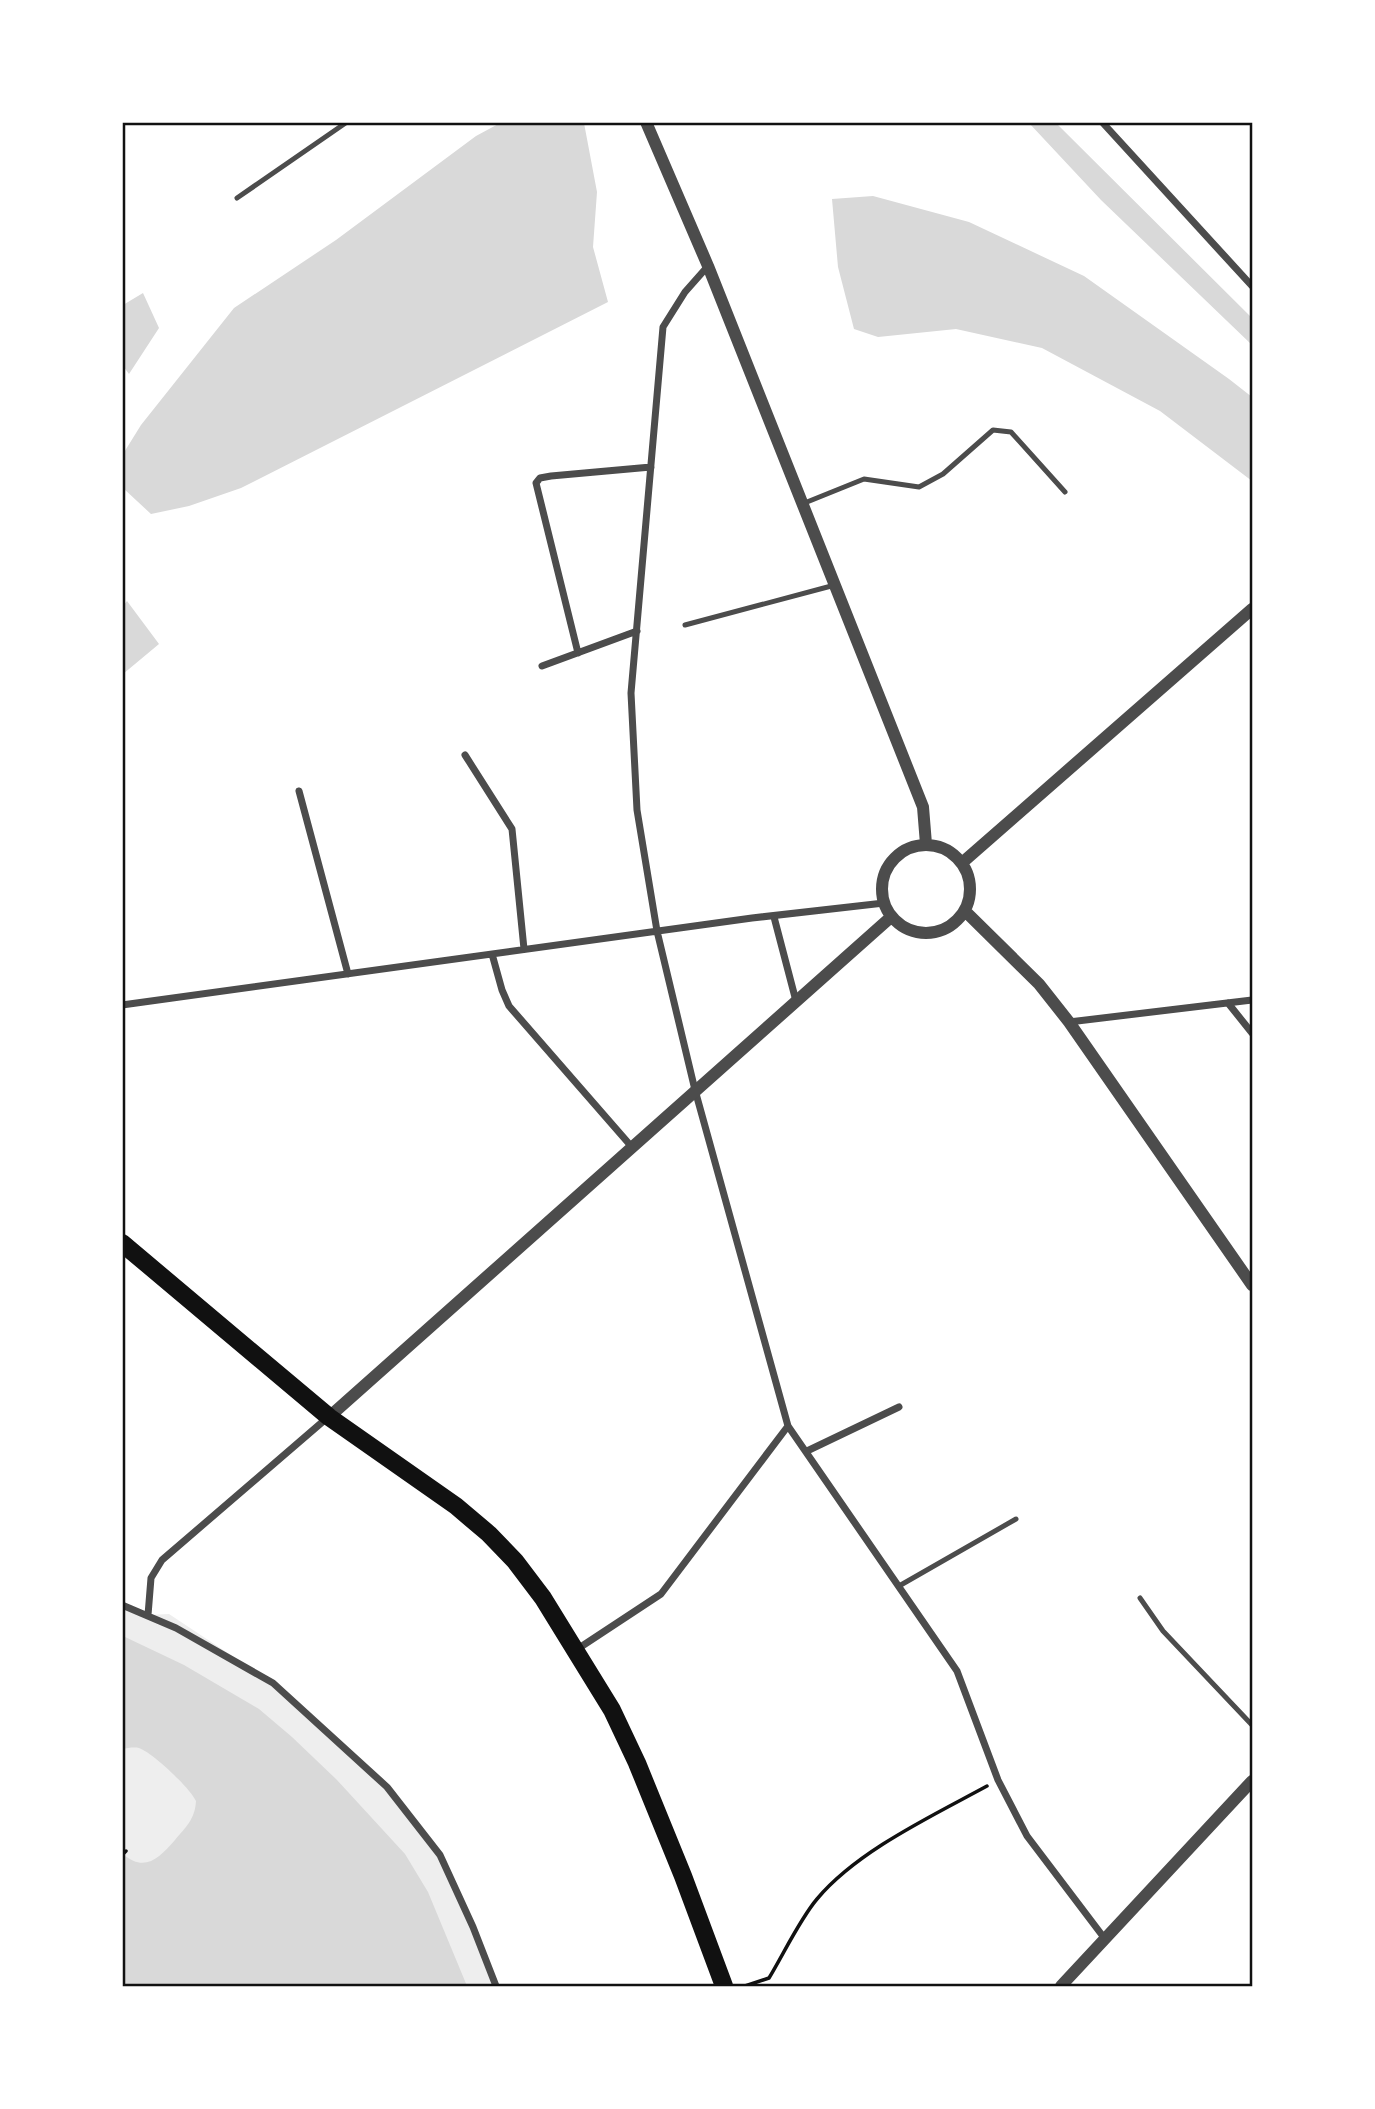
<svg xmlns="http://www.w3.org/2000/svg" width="1375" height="2109" font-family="Barlow,sans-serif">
<rect width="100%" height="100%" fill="#fff"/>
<path fill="#eee" d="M122,1605L148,1615L169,1614L273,1683L387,1787L440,1855L496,1986H123Z"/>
<path fill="#d9d9d9" d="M502,122L584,123L597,192L593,247L608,302L241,488L189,506L151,514L123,488V454L141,425L234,308L336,240L476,136Z
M1029,123H1056L1252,318V345L1101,200Z
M873,196L969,222L1084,276L1229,379L1252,397V481L1160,411L1042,348L956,329L878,337L854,329L838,267L832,199Z
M143,293L159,328L129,374L123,366V305Z
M127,601L159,644L123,674V606Z
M123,1636L184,1665L259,1709L292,1737L337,1780L405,1854L428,1892L467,1986H123V1854C145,1873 159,1858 175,1840C186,1827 195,1819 196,1801C190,1788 153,1753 139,1748C134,1747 127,1748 123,1749Z"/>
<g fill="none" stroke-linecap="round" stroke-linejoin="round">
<path stroke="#111" stroke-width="3.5" d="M122,1855L126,1851
M745,1986L769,1978C783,1955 800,1919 817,1899C857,1851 932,1816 987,1786"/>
<path stroke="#4c4c4c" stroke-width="5" d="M237,198L347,122
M802,504L864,479L919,487L943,474L993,430L1011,432L1065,492
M685,625L835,585
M899,1586L1016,1519
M1140,1598L1163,1631L1252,1725"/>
<path stroke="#4c4c4c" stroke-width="7" d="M1102,122L1252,286
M708,266L685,292L663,327L631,693L637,810L657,931L695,1090L788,1426L957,1671L998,1780L1027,1836L1105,1939
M578,653L536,483L540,478L551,476L651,467
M542,666L637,631
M465,755L512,829L524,949
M299,791L348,974
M774,917L796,1001
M492,954L502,990L509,1006L631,1146
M1228,1003L1252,1033
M122,1005L752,918L884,903
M1069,1022L1252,1000
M807,1451L899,1407
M122,1605L176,1628L273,1683L387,1787L440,1855L473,1927L496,1986
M148,1615L151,1578L162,1560L327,1418
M576,1650L661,1594L788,1426"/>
<path stroke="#4c4c4c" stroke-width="12" d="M646,122L708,266L923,807L926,844
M882 889a44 44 0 1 1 88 0a44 44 0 1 1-88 0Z
M963,862L1252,609
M965,911L1039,984L1069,1022L1252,1285
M329,1417L891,917
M1061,1986L1252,1781"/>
<path stroke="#111" stroke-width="18" d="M122,1243L329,1417L456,1506L489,1534L515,1561L543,1598L612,1710L637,1763L683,1876L724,1986"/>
</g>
<rect width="1375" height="2109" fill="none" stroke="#ffffff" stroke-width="248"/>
<rect x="124" y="124" width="1127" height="1861" fill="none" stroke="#111" stroke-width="2.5"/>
</svg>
